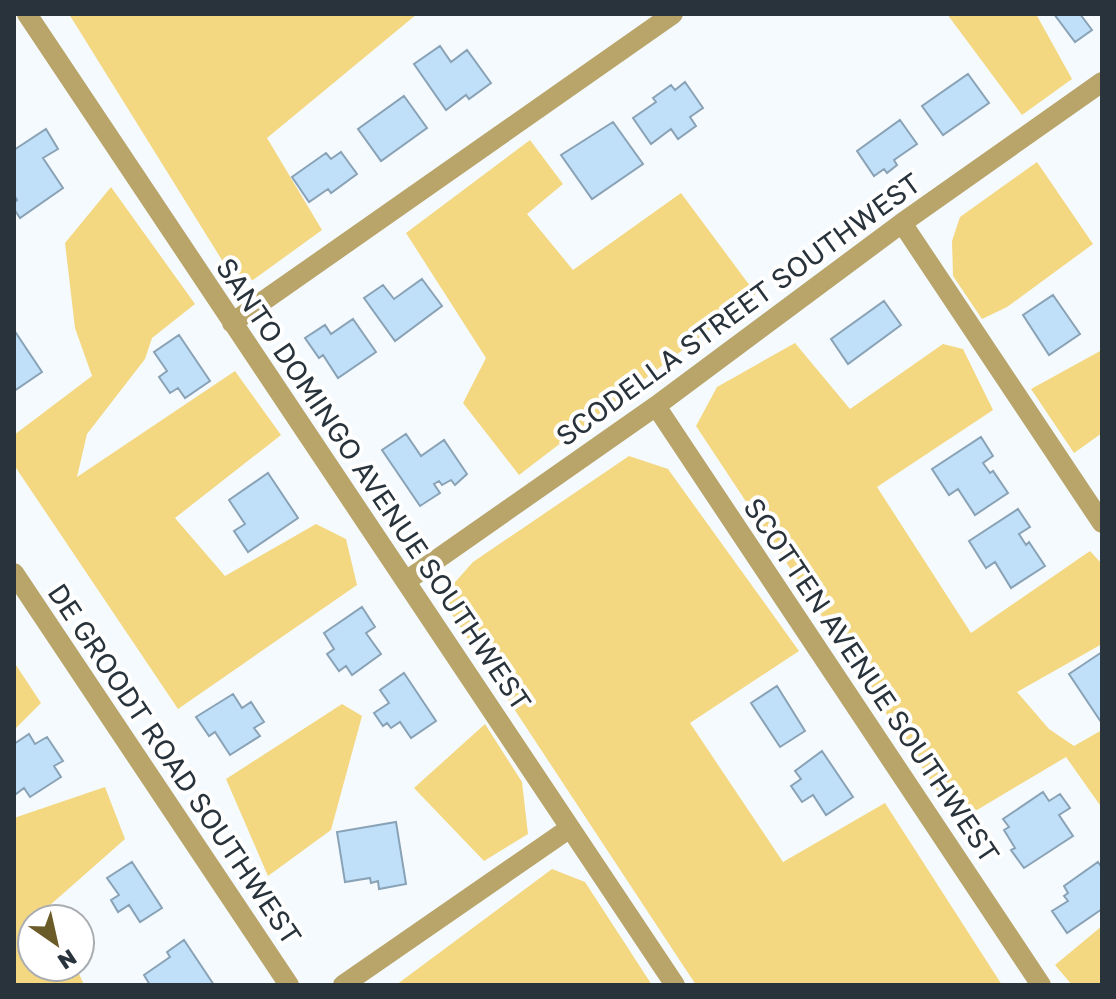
<svg xmlns="http://www.w3.org/2000/svg" width="1116" height="999" font-family="'Golos Text',sans-serif">
<rect width="100%" height="100%" fill="#f5fafe"/>
<path fill="#f3d781" d="M69,14H417L267,138L322,230L253,280L230,273Z
M947,14H1036L1072,79L1022,115Z
M530,140L563,184L527,214L573,270L681,193L756,294L519,475L463,403L486,358L406,233Z
M1037,162L1093,244L1007,307L982,319L953,276L952,241L960,217Z
M111,187L195,304L152,338L145,359L87,434L77,477L235,371L281,435L175,518L225,576L316,524L346,539L357,585L178,709L14,465V435L92,376L75,328L65,243Z
M795,343L850,409L943,344L963,349L993,410L877,487L971,633L1090,551L1102,564V644L1017,692L1049,729L1074,746L1102,730V808L1066,757L977,810L946,804L696,426L717,387Z
M1102,350V433L1074,453L1031,389Z
M629,456L668,469L799,651L690,723L783,862L885,803L1002,985H696L441,598L473,562Z
M14,662L41,703L14,730Z
M342,704L362,716L331,830L268,876L226,779Z
M485,724L522,782L528,834L484,861L414,788Z
M105,787L125,839L49,906L54,919H32V967H76L84,985H14V818Z
M552,869L585,882L652,985H396Z
M1102,926V985H1072L1055,965Z"/>
<path fill="#c0e0fa" stroke="#89a2b5" stroke-width="2" d="M1054,14H1080L1092,30L1075,42Z
M440,46L451,62L467,50L491,83L469,99L466,95L446,110L414,64Z
M968,74L989,103L943,135L922,106Z
M685,82L703,108L690,117L696,126L678,139L671,129L651,144L633,118L656,102L653,98L671,85L675,90Z
M404,96L427,128L381,161L358,129Z
M900,120L917,144L894,160L897,165L887,173L884,169L874,176L857,151Z
M613,122L643,164L592,199L561,155Z
M46,129L58,149L43,158L63,188L20,218L14,209V203L17,200L14,195V150Z
M341,152L357,174L331,193L328,189L309,202L292,177L326,153L331,159Z
M422,279L442,306L395,341L364,298L383,285L394,299Z
M1053,295L1080,334L1049,355L1023,315Z
M884,301L901,325L848,364L831,339Z
M353,319L376,352L338,378L323,355L319,358L305,338L325,325L331,334Z
M14,330L42,372L14,391Z
M179,335L210,381L185,398L178,388L170,393L159,377L167,371L154,352Z
M406,434L421,456L444,440L467,474L455,485L451,480L442,485L439,481L434,484L440,493L420,506L382,450Z
M981,437L993,456L983,463L990,473L993,471L1008,493L975,515L958,489L949,495L932,469Z
M268,473L298,518L248,552L234,531L245,524L229,500Z
M1018,509L1030,527L1019,534L1026,545L1029,542L1045,566L1011,588L995,562L986,568L969,541Z
M362,607L375,627L366,633L381,654L352,675L346,666L339,671L327,654L334,649L324,633Z
M1102,652V721L1101,722L1069,674Z
M404,673L436,721L411,738L400,722L391,728L387,723L383,726L374,713L389,703L380,690Z
M777,686L805,731L780,747L751,703Z
M233,694L242,708L251,702L264,722L254,728L260,736L230,755L215,732L209,736L196,717Z
M29,734L35,744L47,737L63,761L54,766L61,777L30,797L24,788L16,794L14,791V744Z
M822,751L853,797L826,815L813,795L802,802L791,786L801,779L795,771Z
M1043,792L1049,801L1060,794L1070,808L1059,815L1073,836L1024,868L1011,850L1015,848L1004,830L1009,827L1003,819Z
M396,822L406,884L379,889L378,881L371,883L370,878L345,882L337,832Z
M132,862L162,908L140,922L129,905L118,912L111,900L119,895L107,878Z
M1098,862L1102,868V909L1067,933L1052,911L1068,901L1064,896L1068,893L1064,886Z
M184,940L214,985H150L144,975L170,957L167,952Z"/>
<g fill="none" stroke-linecap="round" stroke-linejoin="round">
<path stroke="#b9a569" stroke-width="20" d="M27,14L675,985
M902,223L1102,523
M232,323L673,14
M656,406L1041,985
M406,581L656,406L902,223L1102,82
M343,985L570,828"/>
<path stroke="#b9a569" stroke-width="20" d="M14,573L289,985"/>
</g>
<g text-anchor="middle" dominant-baseline="central" stroke-width="8" stroke-linejoin="round" paint-order="stroke">
<g font-size="28" fill="#29333b" stroke="#fff">
<text transform="translate(738 309) rotate(-36)">SCODELLA STREET SOUTHWEST</text>
<text transform="translate(374 484) rotate(56)">SANTO DOMINGO AVENUE SOUTHWEST</text>
<text transform="translate(872 680) rotate(56)">SCOTTEN AVENUE SOUTHWEST</text>
<text transform="translate(175 764) rotate(56)">DE GROODT ROAD SOUTHWEST</text>
</g>
</g>
<rect width="1116" height="999" fill="none" stroke="#29333b" stroke-width="32"/>
<g transform="translate(56 943) rotate(146)"><circle r="38" fill="#ffffff" stroke="#a9adb1" stroke-width="2"/>
<path d="M0-6L14 30L0 20L-14 30Z" fill="#6b5b29"/>
<text y="-12" font-size="22" font-weight="bold" text-anchor="middle" fill="#29333b">N</text>
</g>
</svg>
